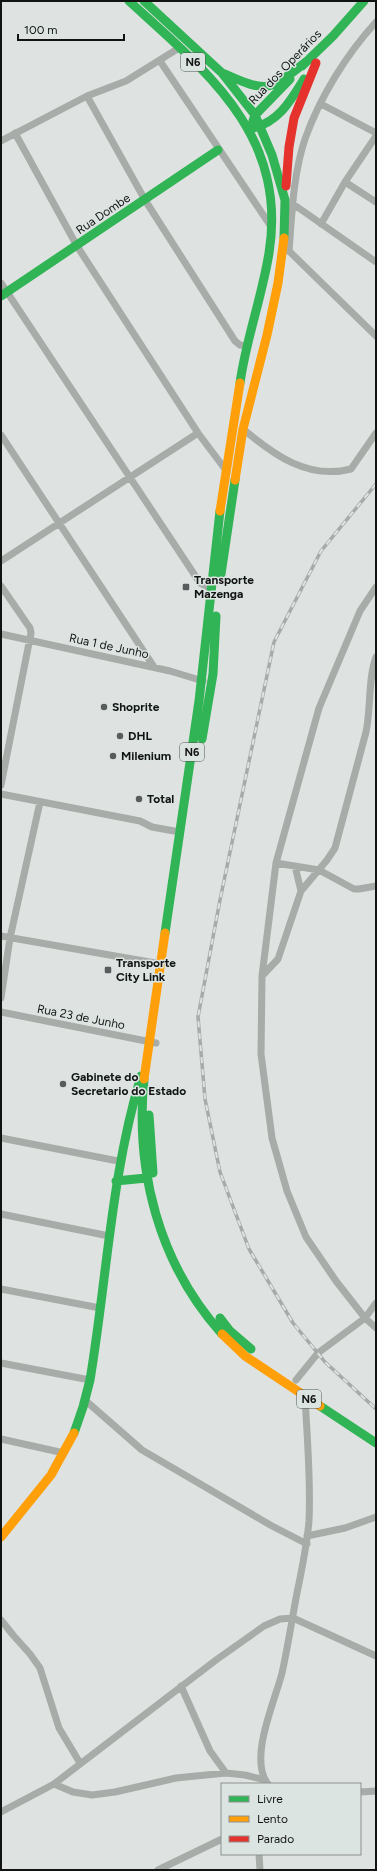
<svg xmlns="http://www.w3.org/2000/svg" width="377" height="1871" font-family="Figtree,sans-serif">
<rect width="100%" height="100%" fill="#dee2e1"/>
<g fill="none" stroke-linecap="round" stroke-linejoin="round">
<path stroke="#a7aca8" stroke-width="7" d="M160,61L270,225
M87,96L145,200L235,341L240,345L247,346
M321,104L376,133
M15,133L77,246L198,433L225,469
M1,141L87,96L126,81L179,48
M345,182L376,202
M293,204L376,262
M321,224L345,182L376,136
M282,250L289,251C292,214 293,175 305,139C320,97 346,55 376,22
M289,251L376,336
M1,283L200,583L210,588
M243,429C274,455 308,480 351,469L376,433
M1,435L154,667
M1,561L198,433
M1,586L30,628L31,633L1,785
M376,587L360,611L319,708L276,863L262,976L261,1054L272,1138L287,1191L306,1237L336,1281L365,1318L376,1328
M1,634L170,671L203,681
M1,794L140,821L152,827L180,832
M276,863L319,870L354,889H359L376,886
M295,866L301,891
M1,936L161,964
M262,976L278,959L301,891L327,860L335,848L366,732C371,709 368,678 376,657
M1,998L10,938L40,802
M1,1012L156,1043
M1,1138L118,1161
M1,1214L109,1236
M1,1289L100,1308
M1,1363L90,1380
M296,1380L318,1353L365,1318L376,1303
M86,1401L142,1450L272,1526L307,1544
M1,1439L64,1453
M307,1536L345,1528L376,1517
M1,1620L13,1635L30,1654L40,1668L59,1728L80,1763
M181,1686L210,1751L226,1773
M54,1784L73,1792L92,1795L115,1792L176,1778L226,1773L245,1775L265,1780
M268,1784C248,1759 275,1701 282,1673C288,1646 292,1619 297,1593C302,1569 307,1545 309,1521C311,1480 307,1437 305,1396
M360,1792L376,1791
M1,1812L54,1784L216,1660L264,1626L280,1619L293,1618L376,1656
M259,1854L260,1870
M158,1870L222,1839"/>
<path stroke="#30b455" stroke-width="9" d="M129,1C207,72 288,135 269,253C262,297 246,339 240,383
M144,1L222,73L255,115L272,155L285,200L284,238
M302,66L333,36L364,1
M225,74C269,94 270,90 307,61
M253,121L255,115L290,79
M253,128C279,122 291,100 304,79
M1,296L218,150
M221,574L235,480
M202,739L213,674L216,616
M165,933L199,701L220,511
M144,1079C135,1171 159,1264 222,1334
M149,1115L153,1173
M116,1181L146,1178
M220,1318L230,1331L251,1349
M320,1406L376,1443
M74,1433L83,1407L90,1380C107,1278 111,1175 141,1076"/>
<path stroke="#ff9f0a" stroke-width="9" d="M235,480L243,429L267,335L278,283L284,238
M220,511L240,383
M144,1079L165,933
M222,1334L245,1356L320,1406
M1,1537L51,1475L74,1433"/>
<path stroke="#e5322d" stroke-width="9" d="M286,186L289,147L294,118L316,63"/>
<defs>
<path id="rail" d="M376,484L321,551L274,642L220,900L198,1017L205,1099L220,1172L249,1249L293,1323L325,1362L376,1409"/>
</defs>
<use href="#rail" stroke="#a7aba8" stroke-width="3.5"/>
<use href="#rail" stroke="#dce4e2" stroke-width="2" stroke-dasharray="6" stroke-linecap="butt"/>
</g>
<g fill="#595c5c" stroke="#dce4e2" stroke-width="1.5">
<rect x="182" y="583" width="8" height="8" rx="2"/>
<circle cx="104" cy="707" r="4"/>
<circle cx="120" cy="736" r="4"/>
<circle cx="113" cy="756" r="4"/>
<circle cx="139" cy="799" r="4"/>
<rect x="104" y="966" width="8" height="8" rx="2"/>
<circle cx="63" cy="1084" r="4"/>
</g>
<g text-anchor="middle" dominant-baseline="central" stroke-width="3" stroke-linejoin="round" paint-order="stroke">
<g fill="#dce4e2" stroke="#4f5252" stroke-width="1">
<rect x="181" y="53" width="24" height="18" rx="3"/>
<rect x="180" y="743" width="24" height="18" rx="3"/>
<rect x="297" y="1390" width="24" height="18" rx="3"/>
</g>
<g font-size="11" font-weight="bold" fill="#121414">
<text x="193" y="62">N6</text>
<text x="192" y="752">N6</text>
<text x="309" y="1399">N6</text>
</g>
<g font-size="12" fill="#121414" stroke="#dce4e2">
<text transform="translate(285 67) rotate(-46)">Rua dos Operários</text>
<text transform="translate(103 214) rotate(-34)">Rua Dombe</text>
<text transform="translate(109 646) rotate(12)">Rua 1 de Junho</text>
<text transform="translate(81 1017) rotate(11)">Rua 23 de Junho</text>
</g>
<g font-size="12" font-weight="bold" fill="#121414" stroke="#dce4e2" text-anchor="start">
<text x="194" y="580">Transporte<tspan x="194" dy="14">Mazenga</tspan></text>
<text x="112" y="707">Shoprite</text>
<text x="128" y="736">DHL</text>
<text x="121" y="756">Milenium</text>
<text x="147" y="799">Total</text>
<text x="116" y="963">Transporte<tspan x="116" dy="14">City Link</tspan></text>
<text x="71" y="1077">Gabinete do<tspan x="71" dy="14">Secretario do Estado</tspan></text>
</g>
</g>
<rect width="377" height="1871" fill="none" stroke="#121414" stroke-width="4"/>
<rect x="221" y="1783" width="140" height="72" fill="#dce4e2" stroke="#8b9190"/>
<rect x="229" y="1796" width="20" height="6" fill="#30b455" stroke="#8b9190"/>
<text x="257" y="1803" font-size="12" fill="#121414">Livre</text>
<rect x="229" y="1816" width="20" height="6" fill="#ff9f0a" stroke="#8b9190"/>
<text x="257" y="1823" font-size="12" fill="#121414">Lento</text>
<rect x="229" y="1836" width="20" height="6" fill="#e5322d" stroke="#8b9190"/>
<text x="257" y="1843" font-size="12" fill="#121414">Parado</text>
<path d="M18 34v6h106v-6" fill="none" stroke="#121414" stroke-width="2"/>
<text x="24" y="34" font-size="12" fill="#121414" stroke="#dce4e2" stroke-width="3" paint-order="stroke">100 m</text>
</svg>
